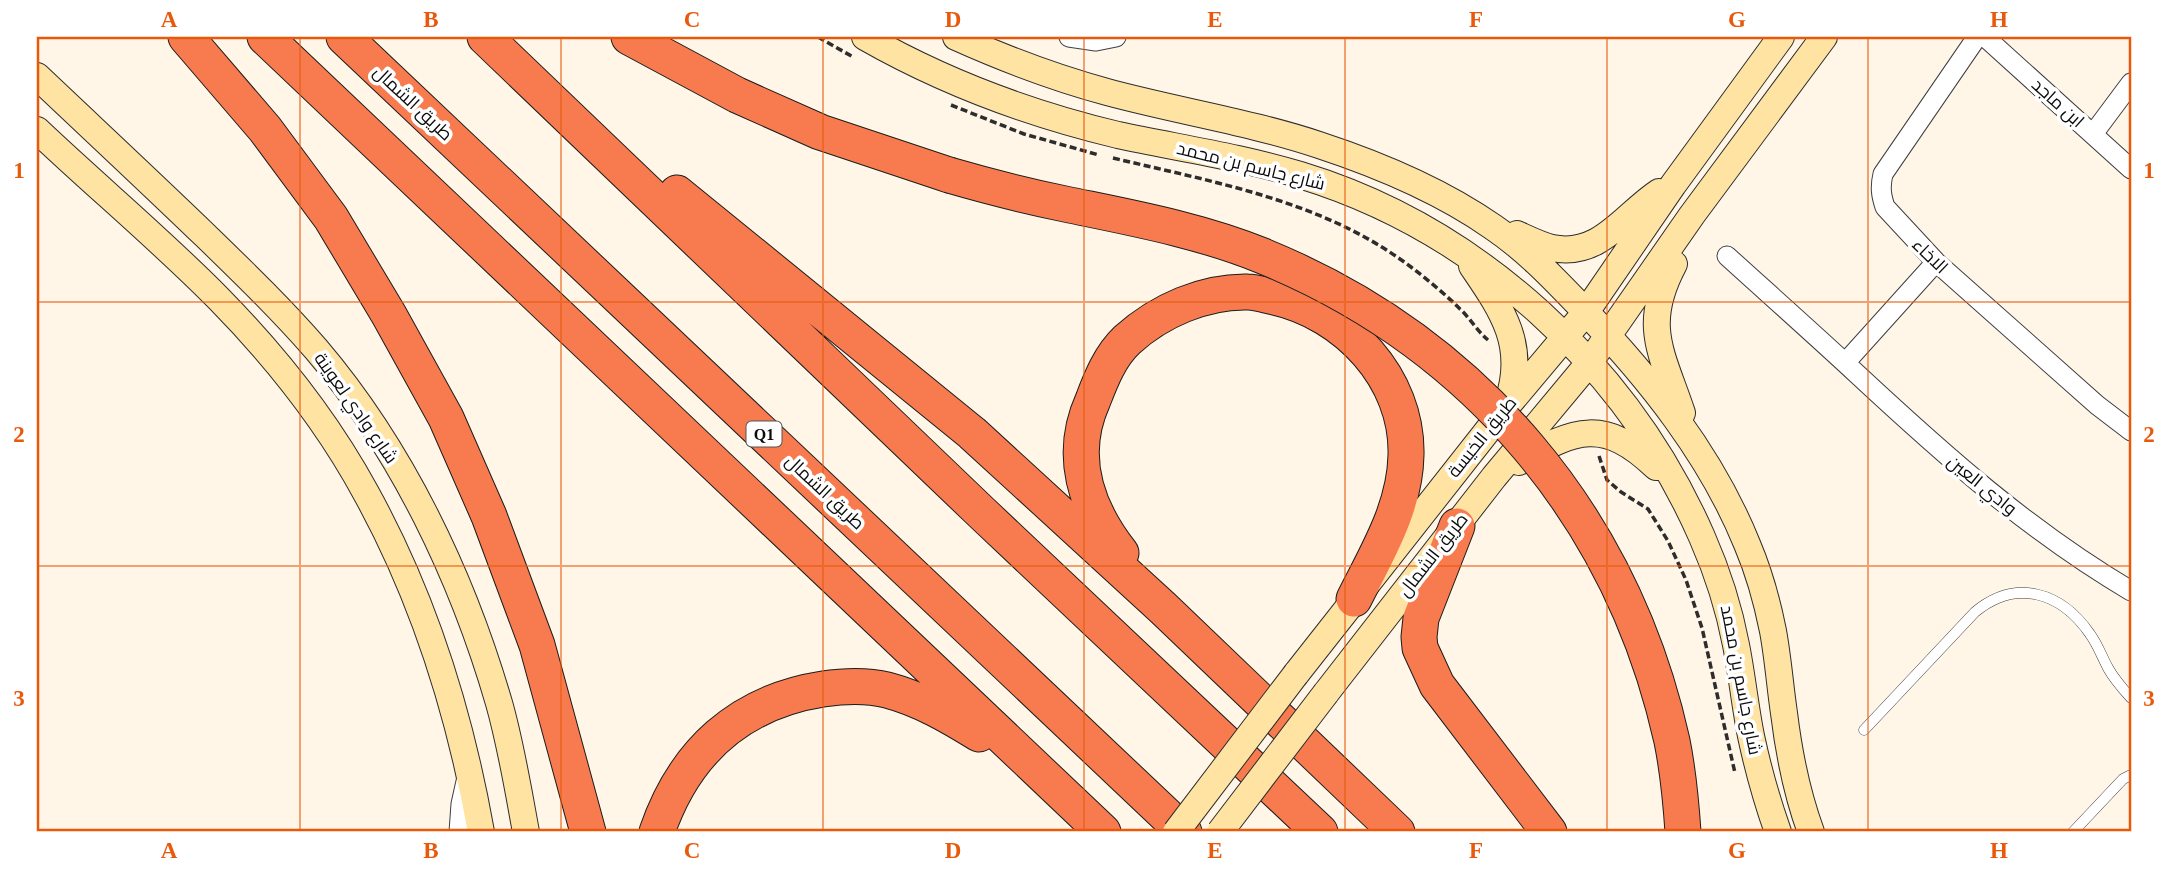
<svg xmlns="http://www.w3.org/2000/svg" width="2168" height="869" font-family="'Times New Roman',Cairo,serif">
<rect width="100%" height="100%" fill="#fff6e8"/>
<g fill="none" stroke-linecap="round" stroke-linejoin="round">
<defs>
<path id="service" d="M1864,730L1975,612C2016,578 2061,592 2090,634C2098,645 2102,657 2108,668C2114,679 2122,688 2131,698
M2073,832L2123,779L2131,775"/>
<path id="minor" d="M1069,37L1096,41L1116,37
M1977,37L1883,174C1880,187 1881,195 1885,207L1936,262L2097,405L2131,431
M1985,37L2131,169
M2093,134L2131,83
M1727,256C1770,295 1814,334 1857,374C1943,454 2029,531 2131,591
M1845,363L1936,262
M459,832L461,804L467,777"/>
<path id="secondary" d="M865,37C944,82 1030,114 1118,135C1179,148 1241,157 1300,175C1478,229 1628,368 1702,537C1717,571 1729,608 1736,645C1742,675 1745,706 1751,736C1758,769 1767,801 1778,832
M956,37C1005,59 1055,78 1107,92C1177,111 1250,122 1319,145C1380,165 1440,190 1493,227C1527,250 1554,279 1583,309C1649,378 1711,455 1747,544C1759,572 1767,601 1773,631C1778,658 1780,686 1784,713C1789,754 1797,794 1811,832
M37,76C94,130 152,184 209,239C246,275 282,310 316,349C402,450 462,576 499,703C511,745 518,789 526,832
M37,130C97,187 161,240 219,299C275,356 328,423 366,493C424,598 460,714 481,832
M1517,234C1528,239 1540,245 1552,248C1600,258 1624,215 1659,192
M1674,264C1641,326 1662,353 1682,413
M1472,266C1502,310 1527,345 1508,401
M1519,462C1575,428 1605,418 1656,467
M1296,674L1507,406L1586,312L1673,185L1781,37
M1326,693L1494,477L1589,363L1692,215L1824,37"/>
<path id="motorway" d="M186,37L265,129L331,218L389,315L446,418L489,516L537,645L588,832
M265,37L1103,832
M344,37L1184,832
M485,37L982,513L1320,832
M629,37L737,95L820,132L949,175
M677,193L972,433L1163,608L1397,832
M1457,526L1421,618L1419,637L1420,648L1437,685L1549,832
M1121,553C1085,507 1068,455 1093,400C1101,379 1110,356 1127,340C1159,311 1204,291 1248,292C1256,292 1265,295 1274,297C1346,313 1408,378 1406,455C1405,508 1377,553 1354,599
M657,832C684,753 739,702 823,689C843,686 867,685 887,690C921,699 950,716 979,734"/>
</defs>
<use href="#service" stroke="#3e3e3e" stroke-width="11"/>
<use href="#minor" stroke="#3e3e3e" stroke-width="21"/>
<use href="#secondary" stroke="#2d2d2d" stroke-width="28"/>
<use href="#motorway" stroke="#1c1c1c" stroke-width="37"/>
<path stroke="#2d2d2d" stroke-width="3.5" stroke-dasharray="7 3.5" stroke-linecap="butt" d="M818,37L853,57
M951,105L1024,134L1099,155
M1113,158C1217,183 1324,201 1411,267C1428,280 1445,294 1460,309C1470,318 1477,331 1488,340
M1599,456L1607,480L1621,492L1648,509L1668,541L1686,580L1702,628L1735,773"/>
<use href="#service" stroke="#fff" stroke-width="10"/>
<use href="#minor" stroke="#fff" stroke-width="19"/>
<use href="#secondary" stroke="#ffe3a3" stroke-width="26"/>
<use href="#motorway" stroke="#f77b4e" stroke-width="35"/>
<defs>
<path id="secondary-bridge" d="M1176,832L1296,674
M1220,832L1326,693"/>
<path id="motorway-bridge" d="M949,175C987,186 1026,196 1065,204C1132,218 1199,230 1263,256C1475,343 1622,517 1672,741C1678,771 1681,802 1683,832"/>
</defs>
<use href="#secondary-bridge" stroke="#2d2d2d" stroke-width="28" stroke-linecap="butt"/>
<use href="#motorway-bridge" stroke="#1c1c1c" stroke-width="37" stroke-linecap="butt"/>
<use href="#secondary-bridge" stroke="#ffe3a3" stroke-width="26"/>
<use href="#motorway-bridge" stroke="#f77b4e" stroke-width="35"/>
</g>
<path fill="none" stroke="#e8590c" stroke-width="2" stroke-opacity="0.55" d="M300,37V832M561,37V832M823,37V832M1084,37V832M1345,37V832M1607,37V832M1868,37V832M37,302H2131M37,566H2131"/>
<g text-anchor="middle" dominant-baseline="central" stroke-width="7" stroke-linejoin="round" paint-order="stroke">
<rect fill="#fff" stroke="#545454" stroke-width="2" x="746.5" y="421.5" width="35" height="25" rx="5"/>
<g font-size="16" font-weight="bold" fill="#0b0b0b">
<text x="764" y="434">Q1</text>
</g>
<g font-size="18" fill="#0b0b0b" stroke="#fff">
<text transform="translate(413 103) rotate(43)">طريق الشمال</text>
<text transform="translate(2058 103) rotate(42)">ابن ماجد</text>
<text transform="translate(1251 166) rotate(14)">شارع جاسم بن محمد</text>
<text transform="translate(1930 256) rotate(44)">الاخاء</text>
<text transform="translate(356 408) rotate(55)">شارع وادي لعوينة</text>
<text transform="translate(1482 437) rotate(-51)">طريق الخيسة</text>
<text transform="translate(1982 485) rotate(39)">وادي العين</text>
<text transform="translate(825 492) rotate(43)">طريق الشمال</text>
<text transform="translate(1433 555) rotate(-52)">طريق الشمال</text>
<text transform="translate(1741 680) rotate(79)">شارع جاسم بن محمد</text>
</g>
</g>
<rect width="2168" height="869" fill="none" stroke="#ffffff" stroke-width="77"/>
<rect x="38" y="38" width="2092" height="792" fill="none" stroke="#e8590c" stroke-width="2.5"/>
<g font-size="23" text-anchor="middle" font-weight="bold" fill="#e8590c">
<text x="169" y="27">A</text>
<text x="431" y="27">B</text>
<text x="692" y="27">C</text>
<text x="953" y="27">D</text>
<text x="1215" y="27">E</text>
<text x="1476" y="27">F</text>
<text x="1737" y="27">G</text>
<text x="1999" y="27">H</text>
<text x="19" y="178">1</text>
<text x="2149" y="178">1</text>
<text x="19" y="442">2</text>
<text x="2149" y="442">2</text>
<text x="19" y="706">3</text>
<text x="2149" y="706">3</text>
<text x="169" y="858">A</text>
<text x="431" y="858">B</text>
<text x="692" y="858">C</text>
<text x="953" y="858">D</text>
<text x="1215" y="858">E</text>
<text x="1476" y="858">F</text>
<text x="1737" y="858">G</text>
<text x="1999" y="858">H</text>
</g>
</svg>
